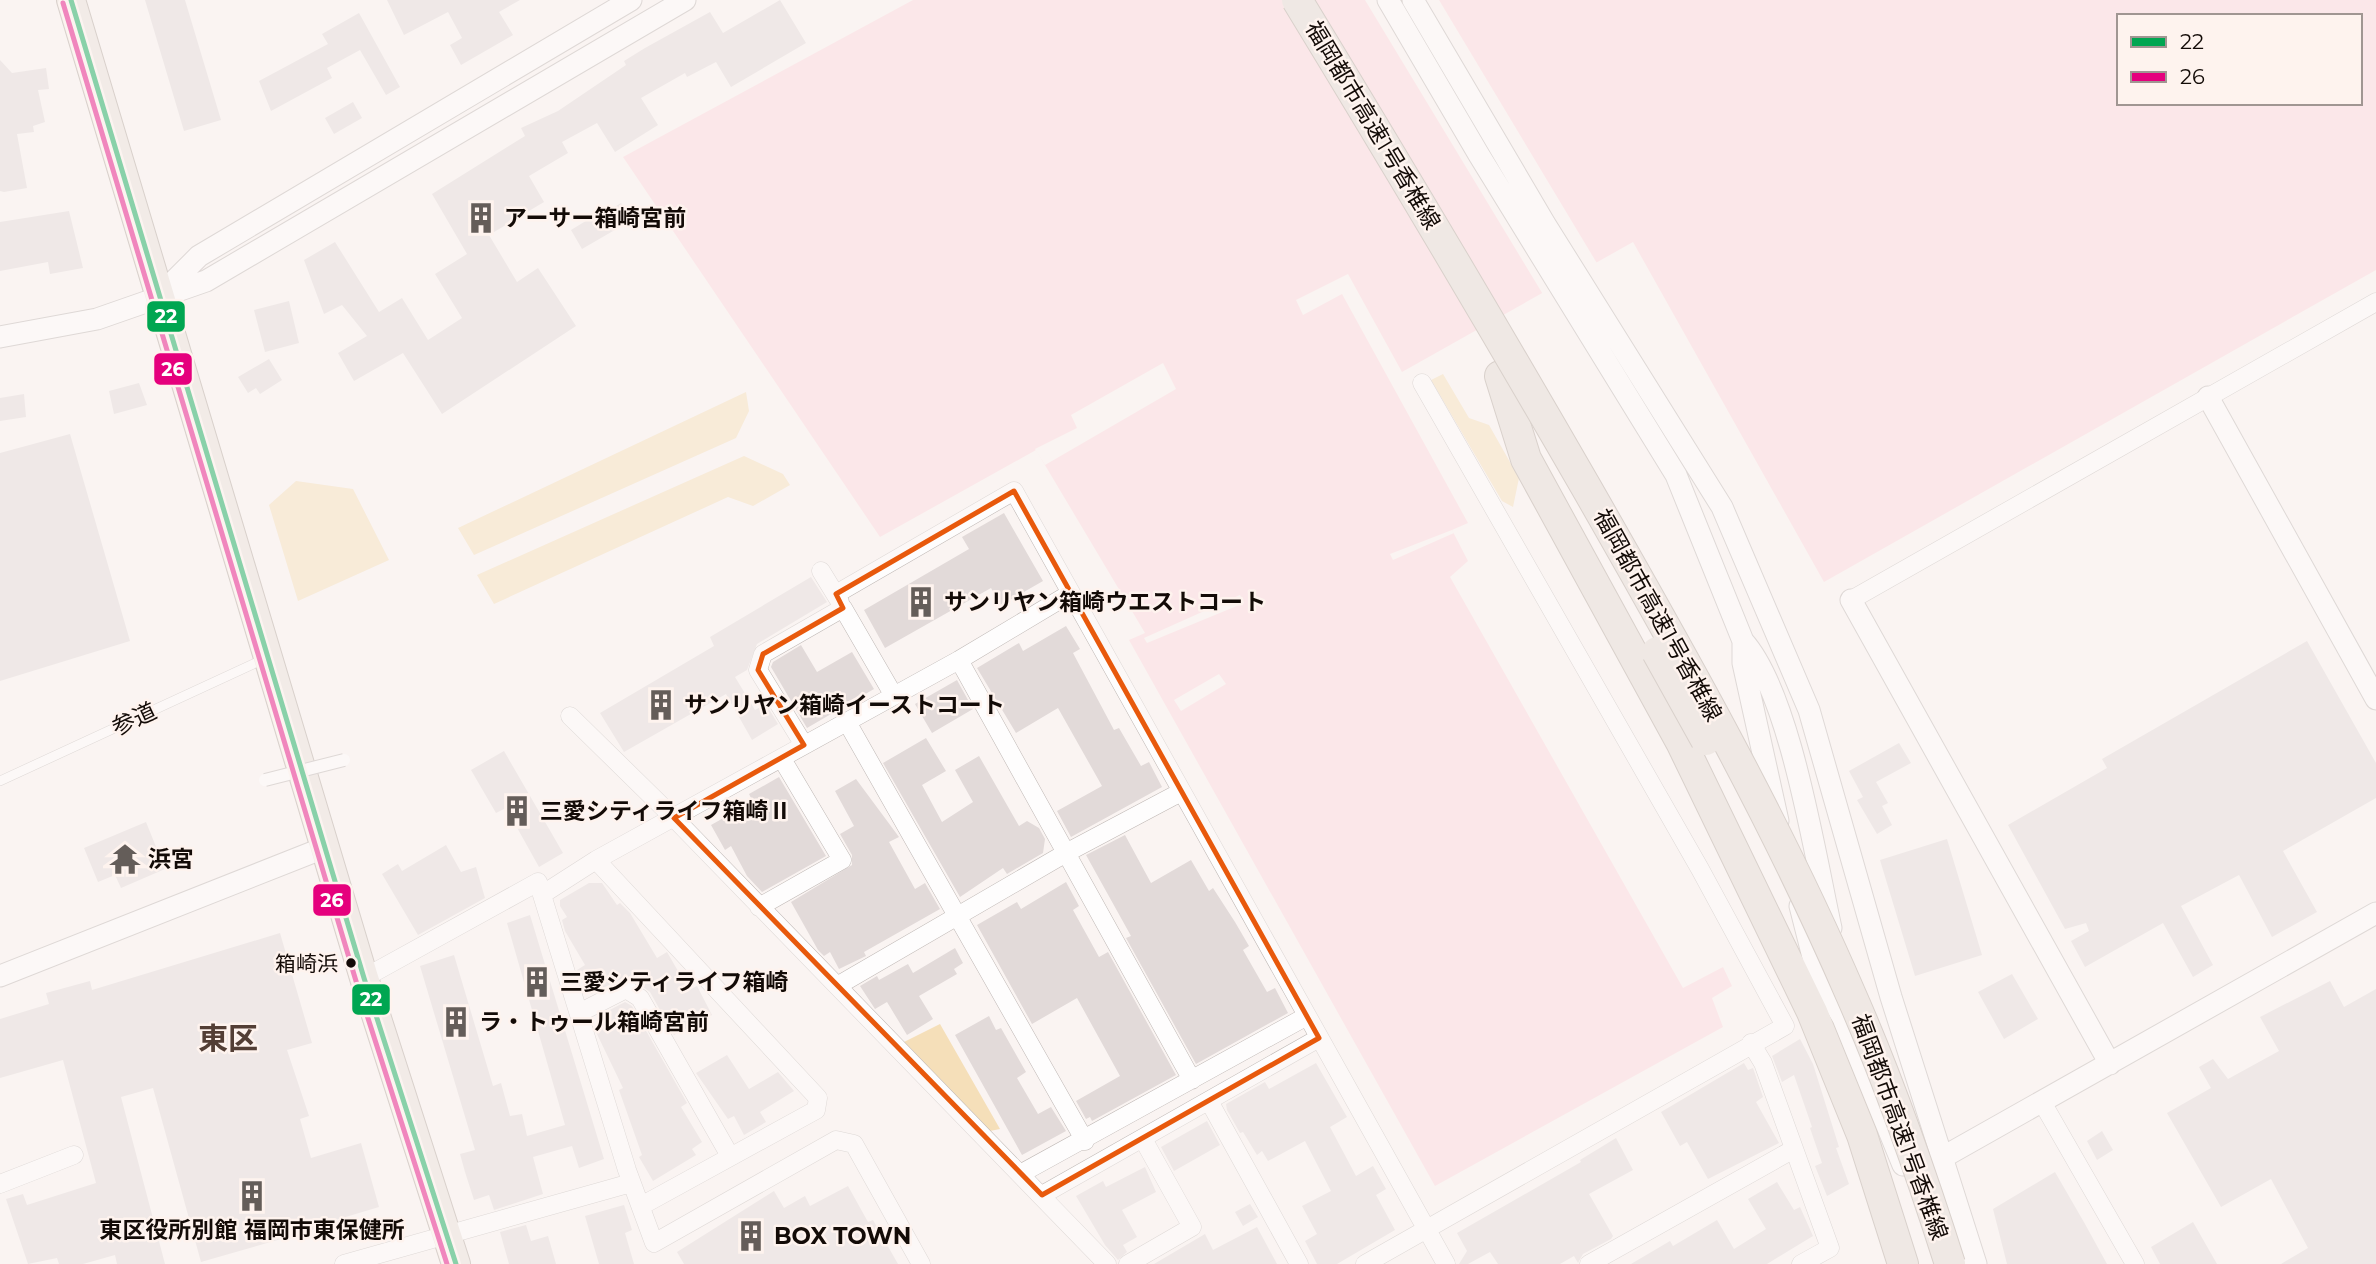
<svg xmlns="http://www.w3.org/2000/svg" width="2376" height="1264" font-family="Montserrat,'Noto Sans JP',sans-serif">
<rect width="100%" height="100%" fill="#faf4f2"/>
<path fill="#f5dfb9" d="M1443,374L1469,418L1489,425L1519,478L1513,507L1502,501L1431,380Z
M746,392L749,411L736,438L474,555L458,528Z
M744,456L783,474L790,485L753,506L728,497L494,604L477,575Z
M296,481L353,489L389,560L298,601L269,505Z
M940,1024L1000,1129L990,1131L904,1042Z"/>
<path fill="#fdd8dd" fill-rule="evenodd" d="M913,0H2376V270L1824,582L1633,242L1402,372L1348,274L1296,300L1303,315L1342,294L1468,523L1452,530L1468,561L1450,577L1683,988L1723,967L1732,986L1712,998L1723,1027L1435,1186L1129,640L1145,633L1036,450L880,537L623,157ZM2119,16H2360V103H2119Z"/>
<path fill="#faf4f2" d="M1365,0H1439L1598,265L1544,296Z
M1163,363L1176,389L1045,465L1035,449L1077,428L1071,415Z
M1452,530L1454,533L1393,560L1390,554Z
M1240,595L1244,603L1147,643L1144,638Z
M1219,674L1226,684L1181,711L1174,700Z"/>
<path fill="#e2dad9" d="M145,0H185L221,120L184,131Z
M387,0H520L499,12L513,35L461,65L450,45L462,38L448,12L404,35Z
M780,0L806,43L731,87L716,62L687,77L685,73L641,98L658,125L615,152L597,123L562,142L568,153L529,176L544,202L489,235L517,282L538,268L576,326L442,414L403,353L354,381L338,353L367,336L342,305L324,314L304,260L335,242L379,312L402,298L428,340L462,318L435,274L467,254L432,194L525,136L521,128L558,111L626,65L624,61L645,48L710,12L723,33Z
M359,13L400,87L386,95L360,50L327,68L332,78L271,111L259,81L328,44L322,34Z
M0,60L12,73L46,68L49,89L38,90L45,122L33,126L34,132L17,134L27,188L4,192L0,191Z
M353,102L362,118L334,134L325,118Z
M621,203L632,220L582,249L571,230L594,216L595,219Z
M69,211L83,268L50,274L48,262L0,271V222Z
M289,301L299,343L265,352L254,310Z
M269,359L282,380L260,394L256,388L248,393L238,377Z
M139,383L147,405L114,414L109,391Z
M24,394L26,417L0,421V398Z
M70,434L130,641L0,681V453Z
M1004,513L1043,581L1001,605L991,588L885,648L864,610L969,549L962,537Z
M811,577L827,602L757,644L747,670L735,677L755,710L766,704L778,724L752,740L726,694L624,752L600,713L714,646L710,637Z
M1066,626L1080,649L1073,653L1114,730L1119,728L1141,766L1149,762L1162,787L1071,837L1057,811L1102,786L1058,708L1016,733L977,668L1019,643L1023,651Z
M2307,641L2376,763V798L2283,851L2317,912L2272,937L2239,875L2181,906L2213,965L2193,977L2163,923L2085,967L2071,941L2089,931L2086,923L2065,929L2008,825L2107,768L2102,759Z
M801,645L817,672L852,652L874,689L807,728L771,667L773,662Z
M957,680L973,709L932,733L915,704Z
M926,738L946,771L922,785L942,822L973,802L955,770L979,756L1019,826L1027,821L1039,828L1045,839L1043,853L1007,874L1003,868L960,897L883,763Z
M1899,743L1911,763L1876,782L1888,803L1882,806L1892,825L1877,834L1857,800L1863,797L1849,771Z
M504,751L563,853L539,867L506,808L496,813L471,770Z
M779,777L826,856L762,892L747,876L731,846L725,850L711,825L745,806L752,800L749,794Z
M856,779L899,837L889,842L915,889L925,883L940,909L864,952L866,956L839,969L830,952L824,956L818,950L791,902L852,865V855L840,834L854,826L835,791Z
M146,822L165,869L121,888L115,875L98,882L84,848Z
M1125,835L1151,883L1191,860L1209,891L1213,888L1235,922L1249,946L1243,950L1267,992L1275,988L1288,1013L1196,1064L1126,938L1131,936L1086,855Z
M1947,839L1982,955L1915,976L1880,860Z
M446,845L461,872L476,867L485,898L418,935L382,874L398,864L402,871Z
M1066,882L1079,906L1073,910L1099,957L1108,952L1176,1075L1092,1121L1090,1117L1086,1119L1076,1101L1120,1076L1077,998L1032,1024L977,925L1017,902L1021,909Z
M589,883H602L617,905L620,903L630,913L657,958L667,952L689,990L697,986L712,1015L674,1035L650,992L632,979H621L591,994L578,974L577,970L585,965L565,931L562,920L567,917L560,906V900Z
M530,915L604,1159L579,1168L572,1146L533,1157L543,1194L494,1210L489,1195L474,1200L465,1172L460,1154L475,1150L420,966L454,955L493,1086L501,1083L510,1116L522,1114L527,1136L565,1125L507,923Z
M280,933L312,1043L287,1050L309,1116L300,1119L311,1158L361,1143L379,1207L329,1222L330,1225L201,1262L153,1088L121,1097L165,1264H117L115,1255L83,1264H59L57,1258L28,1264L6,1199L23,1194L27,1205L96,1183L63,1060L0,1078V1019L49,1004L46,993L90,981L92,990Z
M955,948L963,963L954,969L957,974L919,996L933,1019L907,1035L887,1002L875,1009L860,986L877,976L879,980L908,964L913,973Z
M2012,974L2038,1019L2004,1039L1978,992Z
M2330,981L2344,1007L2376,989V1264H2281L2308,1248L2271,1179L2221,1207L2167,1113L2211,1088L2199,1067L2213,1059L2228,1079L2279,1051L2260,1017Z
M625,1002L632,1006L687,1103L681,1107L702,1142L692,1149L696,1155L653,1181L639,1157L642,1155L619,1090L623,1088L596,1032L603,1028L599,1020L606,1016L604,1013Z
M989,1016L996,1030L1001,1028L1026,1072L1017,1078L1038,1114L1051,1107L1066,1131L1022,1155L955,1035Z
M1800,1039L1813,1064L1839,1147L1836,1148L1849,1184L1827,1196L1815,1166L1822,1163L1810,1128L1812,1127L1794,1075L1782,1082L1772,1056Z
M727,1055L749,1089L778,1072L794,1091L760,1112L766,1122L744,1135L734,1116L728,1119L696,1073Z
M1316,1063L1347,1117L1330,1127L1356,1176L1373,1166L1386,1189L1376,1195L1395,1230L1337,1264H1317L1305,1241L1317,1234L1302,1206L1331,1191L1305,1141L1268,1161L1262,1151L1257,1155L1243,1132L1240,1133L1227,1110L1226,1104L1265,1082L1269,1089Z
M1744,1063L1748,1070L1753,1068L1763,1097L1756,1102L1779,1143L1708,1179L1687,1142L1680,1146L1661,1112Z
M1207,1121L1220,1145L1174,1171L1161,1147Z
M2102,1131L2113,1150L2097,1160L2087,1141Z
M1616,1138L1633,1170L1589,1194L1613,1236L1611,1239L1583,1254L1578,1263L1574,1256L1560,1264H1498L1490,1252L1468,1264H1459L1467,1251L1457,1233L1581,1162L1580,1160Z
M1145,1167L1156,1192L1122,1210L1137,1237L1123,1245L1127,1252L1118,1260L1105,1245L1076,1196L1103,1181L1106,1187Z
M2055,1172L2085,1224L2107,1264H2007L1993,1209Z
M1777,1182L1794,1210L1800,1207L1813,1236L1767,1264H1631L1670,1241L1673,1246L1717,1220L1734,1249L1766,1229L1748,1199Z
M848,1186L868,1222L873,1220L898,1264H684L677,1252L774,1191L784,1208L805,1196L810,1206Z
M1250,1204L1258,1217L1243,1226L1235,1212Z
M624,1205L632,1230L625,1233L634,1264H599L585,1216Z
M2193,1222L2217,1264H2160L2151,1247Z
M526,1225L531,1241L548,1236L556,1264H509L500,1232Z
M1257,1227L1277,1264H1154L1205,1234L1213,1250Z"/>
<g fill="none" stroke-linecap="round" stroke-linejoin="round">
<defs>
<path id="service" d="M0,781L264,659"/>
<path id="minor" d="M821,571L840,602
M836,594L1014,491L1071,593
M1851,600L2376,302
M959,660L1192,1080
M570,716L674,818L1107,1264
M847,722L1085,1141
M804,745L758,670L763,654L843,608L894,696
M596,860L818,1098L816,1110L641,1206
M543,894L596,860L959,660L1071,593L1446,1264
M759,907L842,860L782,759
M364,978L538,882L627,1170L654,1243L836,1140L854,1144L921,1264
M837,986L1066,853L1181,792
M579,1013L626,989L640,998L730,1156
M1751,1043L1763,1063L1830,1248L1801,1264
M1209,1101L1299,1264
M2042,1102L2135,1264
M1020,1174L1307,1016
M0,1184L74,1155
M1042,1195L1319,1038
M344,1264L631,1183
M1128,1264L1192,1227L1143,1139
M1365,1264L1785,1026L1700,869L1422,383
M1589,1264L1794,1149"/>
<path id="tertiary" d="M1388,0L1479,155L1676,475L1743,641C1790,693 1815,856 1831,928
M1413,0L1545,224L1722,507L1809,710L1891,997L1976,1264
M162,293L199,256L631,0
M0,337L97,319L206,281L685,0
M2208,397L2376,699
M1851,600L2110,1064
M1743,641V663L1778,821
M1800,906L1817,973L1843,1018L1903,1165
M0,976L326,847
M1840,984L1843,1018
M1931,1164L2376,913"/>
<path id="trunk" d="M71,0L364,978L456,1264"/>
<path id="motorway" d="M1500,376L1526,459L1681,742L1812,1012L1862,1135L1903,1264"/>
</defs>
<use href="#service" stroke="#beb7b4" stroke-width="10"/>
<use href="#minor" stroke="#beb7b4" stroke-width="19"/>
<use href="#tertiary" stroke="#beb7b4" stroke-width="23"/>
<use href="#trunk" stroke="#b1a59c" stroke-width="30"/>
<use href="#motorway" stroke="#b1a59c" stroke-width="32"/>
<use href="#service" stroke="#fefdfd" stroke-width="9"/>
<use href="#minor" stroke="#fefdfd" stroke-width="18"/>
<use href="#tertiary" stroke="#fefdfd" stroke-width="21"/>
<use href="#trunk" stroke="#e8e0da" stroke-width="28"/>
<use href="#motorway" stroke="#e2dad2" stroke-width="30"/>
<defs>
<path id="pedestrian-bridge" d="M265,780L344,760"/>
<path id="motorway-bridge" d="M1297,0C1395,161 1492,324 1586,487C1681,653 1775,819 1851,995C1890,1083 1921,1173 1950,1264
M1657,652L1706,740"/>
</defs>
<use href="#pedestrian-bridge" stroke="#beb7b4" stroke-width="14" stroke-linecap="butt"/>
<use href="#motorway-bridge" stroke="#b1a59c" stroke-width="32" stroke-linecap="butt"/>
<use href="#pedestrian-bridge" stroke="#fefdfd" stroke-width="12"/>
<use href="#motorway-bridge" stroke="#e2dad2" stroke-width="30"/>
<defs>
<path id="bus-1" d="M71,0L364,978L456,1264"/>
<path id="bus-2" d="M63,3L356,981L447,1264"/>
</defs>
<use href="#bus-1" stroke="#fef3ee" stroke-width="10"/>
<use href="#bus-2" stroke="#fef3ee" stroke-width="10"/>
<use href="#bus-1" stroke="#00a651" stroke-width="5"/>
<use href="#bus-2" stroke="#e5007d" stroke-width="5"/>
</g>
<path d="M0 0H2376V1264H0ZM1014,491L1319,1038L1042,1195L674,818L804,745L758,670L763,654L843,608L836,594Z" fill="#faf4f2" fill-opacity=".55" fill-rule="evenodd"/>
<path fill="none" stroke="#e8590c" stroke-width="5" stroke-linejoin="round" d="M1014,491L1319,1038L1042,1195L674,818L804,745L758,670L763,654L843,608L836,594Z"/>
<defs>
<symbol id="building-bare" viewBox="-9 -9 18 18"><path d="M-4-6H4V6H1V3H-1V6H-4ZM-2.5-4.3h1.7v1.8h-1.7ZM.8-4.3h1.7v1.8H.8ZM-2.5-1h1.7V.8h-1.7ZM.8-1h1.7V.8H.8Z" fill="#645d59" stroke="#fef3ee" stroke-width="2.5" paint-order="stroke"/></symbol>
<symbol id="temple-bare" viewBox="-9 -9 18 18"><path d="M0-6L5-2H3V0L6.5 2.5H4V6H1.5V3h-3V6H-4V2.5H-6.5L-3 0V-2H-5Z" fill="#645d59" stroke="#fef3ee" stroke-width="2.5" paint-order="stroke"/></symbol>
</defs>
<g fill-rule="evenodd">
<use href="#building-bare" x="459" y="196" width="44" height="44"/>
<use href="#building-bare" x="899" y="580" width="44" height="44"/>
<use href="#building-bare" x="639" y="683" width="44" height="44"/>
<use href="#building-bare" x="495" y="789" width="44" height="44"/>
<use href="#temple-bare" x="103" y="837" width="44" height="44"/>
<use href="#building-bare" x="515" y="960" width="44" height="44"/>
<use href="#building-bare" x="434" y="1000" width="44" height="44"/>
<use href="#building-bare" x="230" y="1174" width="44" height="44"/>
<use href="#building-bare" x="729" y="1214" width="44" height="44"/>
</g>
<circle fill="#130b07" stroke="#fef3ee" stroke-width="2.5" cx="351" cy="963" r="6"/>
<g text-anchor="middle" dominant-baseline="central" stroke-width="5" stroke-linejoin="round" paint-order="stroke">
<g font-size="21" fill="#130b07" stroke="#fef3ee" text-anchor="end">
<text x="338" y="963">箱崎浜</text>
</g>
<g font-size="23" fill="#130b07" stroke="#fef3ee">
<text transform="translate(1373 125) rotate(59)">福岡都市高速1号香椎線</text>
<text transform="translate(1658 615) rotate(61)">福岡都市高速1号香椎線</text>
<text transform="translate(134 719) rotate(-25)">参道</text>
<text transform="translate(1900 1127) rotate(70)">福岡都市高速1号香椎線</text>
</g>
<g font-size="23" font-weight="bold" fill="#130b07" stroke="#fef3ee" text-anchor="start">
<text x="504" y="218">アーサー箱崎宮前</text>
<text x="944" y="602">サンリヤン箱崎ウエストコート</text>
<text x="684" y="705">サンリヤン箱崎イーストコート</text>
<text x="540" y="811">三愛シティライフ箱崎Ⅱ</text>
<text x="148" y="859">浜宮</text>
<text x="560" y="982">三愛シティライフ箱崎</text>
<text x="479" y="1022">ラ・トゥール箱崎宮前</text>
<text x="252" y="1230" text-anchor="middle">東区役所別館 福岡市東保健所</text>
<text x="774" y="1236">BOX TOWN</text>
</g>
<g font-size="30" font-weight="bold" fill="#533e35" stroke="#fef3ee">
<text x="228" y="1038">東区</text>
</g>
</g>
<g stroke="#fef3ee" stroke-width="2.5">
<rect x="146" y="300" width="40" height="33" rx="7" fill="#00a651"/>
<rect x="153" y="352" width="40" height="34" rx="7" fill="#e5007d"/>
<rect x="312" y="883" width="40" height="34" rx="7" fill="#e5007d"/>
<rect x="351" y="983" width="40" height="33" rx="7" fill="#00a651"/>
</g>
<g font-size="19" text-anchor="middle" font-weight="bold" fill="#fff">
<text x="166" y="323">22</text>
<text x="173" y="376">26</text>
<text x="332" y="907">26</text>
<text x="371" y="1006">22</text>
</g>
<rect x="2117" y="14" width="245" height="91" fill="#fef3ee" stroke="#a09692" stroke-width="2"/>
<rect x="2131" y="37" width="35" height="10" fill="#00a651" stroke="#a09692" stroke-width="2"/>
<text x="2180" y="49" font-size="21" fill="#130b07">22</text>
<rect x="2131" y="72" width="35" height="10" fill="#e5007d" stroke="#a09692" stroke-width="2"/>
<text x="2180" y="84" font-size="21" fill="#130b07">26</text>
</svg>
